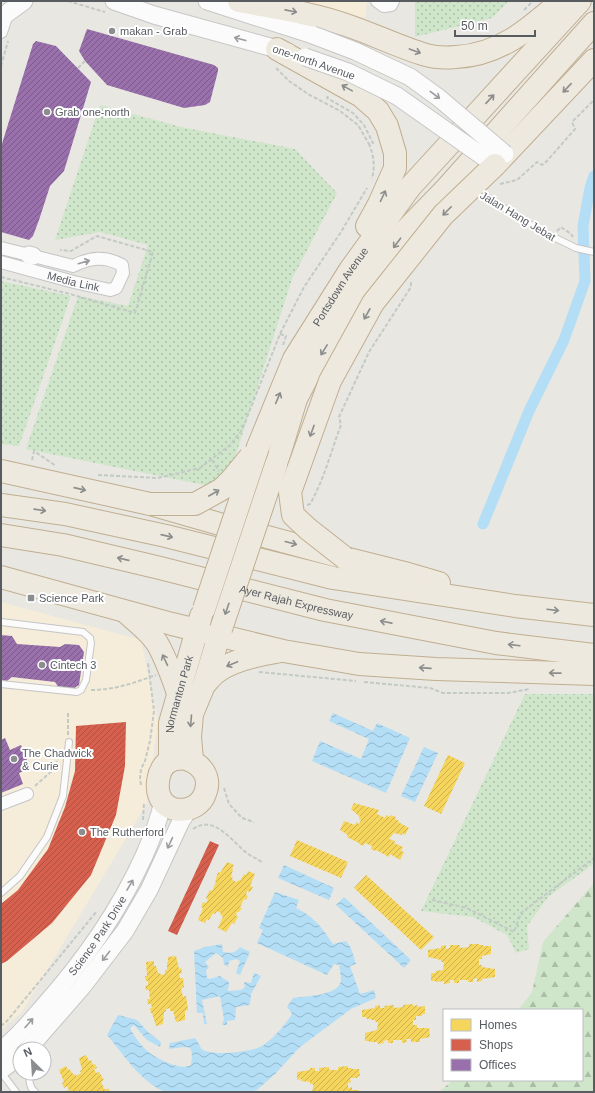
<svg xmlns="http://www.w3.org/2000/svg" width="595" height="1093" font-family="Arial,sans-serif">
<defs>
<pattern id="grass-dots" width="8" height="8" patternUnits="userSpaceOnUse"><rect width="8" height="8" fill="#d0e6cb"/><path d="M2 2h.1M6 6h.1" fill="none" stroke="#acbea8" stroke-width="1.8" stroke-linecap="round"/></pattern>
<pattern id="forest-firs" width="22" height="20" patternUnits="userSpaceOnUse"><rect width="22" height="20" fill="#d0e6cb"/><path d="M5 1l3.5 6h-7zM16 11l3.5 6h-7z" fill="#acbea8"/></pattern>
<pattern id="water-waves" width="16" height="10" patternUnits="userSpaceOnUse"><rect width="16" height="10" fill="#b3def6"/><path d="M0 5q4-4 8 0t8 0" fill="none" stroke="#94b7cb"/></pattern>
<pattern id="homes-hatch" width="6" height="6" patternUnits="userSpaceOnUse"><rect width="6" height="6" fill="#f6d55c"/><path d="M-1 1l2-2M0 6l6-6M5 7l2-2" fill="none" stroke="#cab04f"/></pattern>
<pattern id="shops-hatch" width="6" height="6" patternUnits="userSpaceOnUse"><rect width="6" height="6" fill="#d6604d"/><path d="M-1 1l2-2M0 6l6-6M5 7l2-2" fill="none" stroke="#b05243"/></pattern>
<pattern id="offices-hatch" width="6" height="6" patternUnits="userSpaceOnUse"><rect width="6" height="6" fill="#9970ab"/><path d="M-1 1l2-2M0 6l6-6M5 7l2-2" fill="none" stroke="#795b88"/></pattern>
</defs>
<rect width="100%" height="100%" fill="#e9e7e2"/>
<path fill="#f5edd9" d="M297,1H367L365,18Z
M1,602L141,640L158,720L147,803L22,1012L1,1030Z"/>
<path fill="url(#grass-dots)" d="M415,1H509L492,18L415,37Z
M100,105L181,127L295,149L337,193L292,279L231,470L214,487L26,449L78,296L128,306L148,245L100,232L55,240Z
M1,281L71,296L19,446L1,444Z
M525,694H594V864L549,896L527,926L529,949L516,953L507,935L473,917L421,911Z"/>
<path fill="url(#forest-firs)" d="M594,883V1092H439L453,1080H582V1010H518L532,992L543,942Z"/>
<path fill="url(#water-waves)" d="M333,713L373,731L377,723L410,738L386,793L312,761L320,741L361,759L369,739L329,721Z
M424,747L438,753L415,802L401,796Z
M284,865L334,888L329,900L278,878Z
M275,892L299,900L296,908C315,917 322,928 333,944L346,941L351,948L356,964L350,966L360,994L374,990L376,998L351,1009L300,1047L275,1074L257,1090L250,1092H165C140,1081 124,1055 107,1035L118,1015L137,1020L149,1033L161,1042L160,1047L147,1040L134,1025L130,1028C134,1037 143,1048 151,1054C160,1060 182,1071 191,1065C194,1042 189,1047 169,1049L170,1043L195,1038C198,1041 200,1048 203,1050C213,1056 252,1052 262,1046C273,1039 285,1025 292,1014L287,1007L293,998C305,996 338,996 341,981C341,976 340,970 339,965L334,964L327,975L257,943L263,930L259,928Z
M344,897L411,960L404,968L336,905Z
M222,944L223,952C230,953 235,954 240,947L250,952L240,975L236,973L240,961L236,959L229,961L228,967L224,964L223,958L216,953L205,962L209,968L206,970L207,978L210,979L220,976L229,982L228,991L241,990L245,987L244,982L251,983L254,973L261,976L251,994L250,1005L236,1007L235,1020L227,1021V1025H222L224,1019L220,996L202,1000L207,1024H204L203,1013H197L194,951L205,947Z"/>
<path fill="url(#homes-hatch)" d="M448,755L465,763L441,814L424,806Z
M354,803L379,810L377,814L385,818L386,815L390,817L391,815L396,817L395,819L399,821L398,822L409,828L405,835L402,833V835L394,833L389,839L395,841L394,843L403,847L401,851L404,852L400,860L390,854L389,857L376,850L375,851L371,849L372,846L365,843L363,846L359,844V843L347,837L348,835L340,830L344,821L355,825L356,822L359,824L361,820L359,819L360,817L351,809Z
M297,840L348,862L341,878L290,856Z
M227,862L234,865L232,869H233L231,877L233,878L232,880L237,882L238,880L240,881L244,874L246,875L248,871L255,874L250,886L253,887L250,892L247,891L246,895L248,896L246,900L244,899L240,907L242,908L239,912H237L236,915L238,917L234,924L232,923L226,932L218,928L223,916L220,915L221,913L217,911L215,914L213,913L209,920L207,919L205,923L198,920L203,908L201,907L203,902L206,903L208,899L206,898L210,890L212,891L216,882H215L218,872L220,873Z
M366,875L434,937L421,950L354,888Z
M469,944H479V945H483V946H491V954L482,956V959H479V965H482V967L495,969V977L482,979V981L477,982V978L473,979V982H468V980H459V983H454V980H450V983L444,984V981L436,982L435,981H431V973H436L435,971L443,970L444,962H441V960L428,957V950L441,948V946L446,945V949L450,948V945H460V948L469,947Z
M176,956L179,969L181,968L182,973L179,974L180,978H183L184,987L181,988L183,997L186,996L188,1010L185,1011V1020L176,1022L173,1011H170V1008L166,1009V1011L164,1012L163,1024L156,1026L152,1013H151L150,1008H152L151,1004H148L147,999H150L149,990H146L145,986L148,985V981H146L145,976H147L146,962L154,961V966H156L158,973H160L161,975L165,974V970H167V962H168V957Z
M413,1004V1006L418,1005V1007L425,1006V1014H422V1016H416V1020H413V1025H417V1028H429L430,1037L420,1039V1042H411V1039H406L407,1042L402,1043V1040H393V1043H388V1040L383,1041L384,1043L378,1044V1042H369V1041H365V1033L377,1030L378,1022H375V1020H371V1019H367L366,1017H362V1010L375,1008V1006L380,1005V1008H385L384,1006L394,1005V1008L403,1007V1005Z
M86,1055L89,1061L91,1060L93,1065L95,1064L97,1068L94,1069L96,1073L99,1072L104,1080L101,1082L105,1090L108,1088L110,1092H65L69,1090L67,1086L64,1088L62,1083L64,1082L59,1070L66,1066L68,1070L69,1069L74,1075L76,1074V1076L81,1073L80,1071L82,1070L79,1058Z
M348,1066V1068H352V1069H359L360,1076L357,1077V1078H350L351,1082L348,1083V1088L352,1087V1090H359V1092H312V1090L313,1089V1084H310V1082L301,1081V1079L297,1080V1072L310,1070V1068H315V1071H319V1068L329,1067V1070H338V1067Z"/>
<path fill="url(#shops-hatch)" d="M126,722L125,766L116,815L91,875L52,923L7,961L1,964V904L18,890L48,849L65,807L75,771L76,726Z
M210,841L219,845L177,935L168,931Z"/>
<path fill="url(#offices-hatch)" d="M87,29L214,65L218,68V71L210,102L205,105L184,108L107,85L85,61L79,51Z
M36,41L56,46L91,82L64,171L50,186L39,220L33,236L29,240L1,232V147L33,44Z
M1,635L12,636L17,644L60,647L65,644L79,645L84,652L79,685L71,690L59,688L55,682L12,677L7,681L1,680Z
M5,738L10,750L21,745L30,768L19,773L23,784L1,793V740Z"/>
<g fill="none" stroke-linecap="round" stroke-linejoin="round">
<path stroke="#b3def6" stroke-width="11" d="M483,524L529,411L564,340L585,281L583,226L590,188L594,176"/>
<defs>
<path id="lane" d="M474,189L539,230L576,248L594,252
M1,622L83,632L90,638L91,643L86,680L81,690L77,692L1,684
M1,893L20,876L47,837L63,796L69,742
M1,1072L16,1092
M30,1073C29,1081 29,1087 35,1092"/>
<g id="street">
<path d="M377,1L384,6L391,5L393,1"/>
<path d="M1,32L9,8"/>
<path d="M1,248L29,255"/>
<path id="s1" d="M1,262L74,282L110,290L116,288L123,273L122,265C105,256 91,257 73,266L33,256"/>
<path d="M1,804L27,794"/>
</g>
<g id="secondary">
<path d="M114,1L154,15L288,52"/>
<path d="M207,1L313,35"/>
<path d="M6,14L24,1"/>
<path d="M29,255L33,256"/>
<path d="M28,1049L82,987L125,931L149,890L181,821L189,809"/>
<path id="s2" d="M1,1050C17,1038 30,1022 43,1007C84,961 119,911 144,856C152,838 159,821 163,801"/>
<path d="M1,1070L20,1056"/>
</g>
<g id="highway">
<path d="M239,1C275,8 312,13 346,25C373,34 399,47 426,55C436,58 446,58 456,57C500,55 529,29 561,1"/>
<path d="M277,49L361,96L378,111L387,126L395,153V168L379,204L367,226"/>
<path d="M495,165L594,60"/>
<path id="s3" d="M258,447L294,359L350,270L410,187L580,1"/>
<path d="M276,465L296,399L311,370L358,294L405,231L444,191L594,23"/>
<path d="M1,471L150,504L223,525L345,558L408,574L439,583"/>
<path d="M1,505L65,514L166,536L333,578L515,606L594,615"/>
<path id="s4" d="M1,535L63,545L160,568L325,610L496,643L594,655"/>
<path d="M1,577L172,624L283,651L319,657L359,664L436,669L594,674"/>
<path d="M128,614C138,623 150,632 157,643C167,660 173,679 179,696"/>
<path d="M204,685C208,681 212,675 217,672C232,660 258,655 276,652"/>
<path d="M182,758C201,762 213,777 204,796C197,811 174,815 163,802C154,791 157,767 170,761C173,759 179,759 182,758Z"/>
<path d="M192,760L190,737L192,714L204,685L221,629"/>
<path id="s5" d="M170,761V723L201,616"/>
</g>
</defs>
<use href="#lane" stroke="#c5c5c5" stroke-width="8"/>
<use href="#street" stroke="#c5c5c5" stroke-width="14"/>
<use href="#secondary" stroke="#c6c6c6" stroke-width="19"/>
<use href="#highway" stroke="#c0ae90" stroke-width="24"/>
<path stroke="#c3cac6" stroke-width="2" stroke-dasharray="4 2" stroke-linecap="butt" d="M68,1L105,12
M524,10L533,1
M1,66L8,41
M276,68L289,81L308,94L340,111L358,125L369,144
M328,96L327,98L353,113L364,125L373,143L369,144C374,156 375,166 372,179
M500,184L517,180L537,162L542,165L547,161L575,129L572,122L594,100
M557,231L561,227L571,234L573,237
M1,277L70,294L135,313L153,252L97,236L71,251L60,250
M280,334L286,336L283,345
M32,460L34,451L56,466
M212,460L219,471
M98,475L158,478L200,468L230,445L242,430L280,334L304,287L341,232L367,188
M307,505L310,504C324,480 331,451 341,425L339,417L369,352L411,287V282
M259,672L356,681
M364,682L430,688L443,693H508L530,689
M91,690C114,690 134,683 156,675
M68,735V713
M141,785L140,779L141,769L145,761L150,741L154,711L148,663
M35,786L54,769L58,758
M224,788L229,804L242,818L254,822
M143,820L144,803
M193,829C215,814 232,842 248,854C253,857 257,859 262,862
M432,900L467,908L514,932L521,913L594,858
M1,1026L7,1021L97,911"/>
<use href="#lane" stroke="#fcfbfb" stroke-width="6"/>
<use href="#street" stroke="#fcfbfb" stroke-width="12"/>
<use href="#secondary" stroke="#fcfbfb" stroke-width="17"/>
<use href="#highway" stroke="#eee9de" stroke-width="22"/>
<defs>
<path id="secondary-bridge" d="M313,35L355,51L410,77L439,98L505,154
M305,57L348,72L397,96L495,165"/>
<path id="highway-bridge" d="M150,504H195L222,489L232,479L250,457
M345,558L308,529L293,515L290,492L330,381L373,303L443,215L495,165
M204,609L258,447
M221,629L276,465"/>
</defs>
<use href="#secondary-bridge" stroke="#c6c6c6" stroke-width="19" stroke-linecap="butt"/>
<use href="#highway-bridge" stroke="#c0ae90" stroke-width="24" stroke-linecap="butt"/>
<path stroke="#c3cac6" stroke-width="2" stroke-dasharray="4 2" stroke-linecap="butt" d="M78,68L85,61"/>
<use href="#secondary-bridge" stroke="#fcfbfb" stroke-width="17"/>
<use href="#highway-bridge" stroke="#eee9de" stroke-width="22"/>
</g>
<defs><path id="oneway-shaft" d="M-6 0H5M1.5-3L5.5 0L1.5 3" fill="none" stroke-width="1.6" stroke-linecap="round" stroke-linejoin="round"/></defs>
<g stroke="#8c8d8d">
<use href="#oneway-shaft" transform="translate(291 11) rotate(11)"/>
<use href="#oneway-shaft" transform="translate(415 51) rotate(20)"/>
<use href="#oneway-shaft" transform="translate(347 88) rotate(-151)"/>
<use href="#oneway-shaft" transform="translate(567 88) rotate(133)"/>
<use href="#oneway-shaft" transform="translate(490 99) rotate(-47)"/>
<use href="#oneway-shaft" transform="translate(383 196) rotate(-65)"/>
<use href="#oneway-shaft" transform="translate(447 211) rotate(135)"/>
<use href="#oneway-shaft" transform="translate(397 243) rotate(127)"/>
<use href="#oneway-shaft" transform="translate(367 314) rotate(119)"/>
<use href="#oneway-shaft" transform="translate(324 350) rotate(122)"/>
<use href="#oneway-shaft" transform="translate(278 398) rotate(-67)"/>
<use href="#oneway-shaft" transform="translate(312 431) rotate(110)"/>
<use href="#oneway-shaft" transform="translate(80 489) rotate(13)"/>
<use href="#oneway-shaft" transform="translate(214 493) rotate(-30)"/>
<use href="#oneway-shaft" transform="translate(40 510) rotate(8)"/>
<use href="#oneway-shaft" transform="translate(167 536) rotate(13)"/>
<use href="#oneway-shaft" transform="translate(291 543) rotate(15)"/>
<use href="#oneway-shaft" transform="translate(123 559) rotate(-167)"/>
<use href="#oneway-shaft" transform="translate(227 609) rotate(109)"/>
<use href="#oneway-shaft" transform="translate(553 610) rotate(7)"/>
<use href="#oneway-shaft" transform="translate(386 622) rotate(-169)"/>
<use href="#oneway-shaft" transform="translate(514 645) rotate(-173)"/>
<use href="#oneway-shaft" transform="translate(165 660) rotate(-115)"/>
<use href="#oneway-shaft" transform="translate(232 664) rotate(157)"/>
<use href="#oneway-shaft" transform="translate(425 668) rotate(-176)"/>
<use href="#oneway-shaft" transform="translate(555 673) rotate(-179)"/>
<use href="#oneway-shaft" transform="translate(191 721) rotate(95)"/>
</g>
<g stroke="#9a9c9f">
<use href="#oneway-shaft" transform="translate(240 39) rotate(-165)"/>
<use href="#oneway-shaft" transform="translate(435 95) rotate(37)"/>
<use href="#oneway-shaft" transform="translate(84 262) rotate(-16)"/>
<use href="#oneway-shaft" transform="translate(170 843) rotate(115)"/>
<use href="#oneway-shaft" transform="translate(130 885) rotate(-60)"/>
<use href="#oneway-shaft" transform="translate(106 956) rotate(128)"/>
<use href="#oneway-shaft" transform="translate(29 1023) rotate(-49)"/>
</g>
<g fill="#8b8d8e" stroke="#fff" stroke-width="1.5">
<circle cx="112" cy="31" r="4"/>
<circle cx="47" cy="112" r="4"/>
<rect x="27" y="594" width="8" height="8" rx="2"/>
<circle cx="42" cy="665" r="4"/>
<circle cx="14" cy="759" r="4"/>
<circle cx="82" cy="832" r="4"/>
</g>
<g text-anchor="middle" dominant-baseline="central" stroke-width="4" stroke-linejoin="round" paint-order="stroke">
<g font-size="11" fill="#585c61" stroke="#fff" text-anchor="start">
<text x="120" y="31">makan - Grab</text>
<text x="55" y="112">Grab one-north</text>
<text x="39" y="598">Science Park</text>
<text x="50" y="665">Cintech 3</text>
<text x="22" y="753">The Chadwick<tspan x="22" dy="13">&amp; Curie</tspan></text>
<text x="90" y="832">The Rutherford</text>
</g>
<g font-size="11" fill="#585c61" stroke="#fff">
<text transform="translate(314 62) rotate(19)">one-north Avenue</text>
<text transform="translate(518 216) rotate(31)">Jalan Hang Jebat</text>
<text stroke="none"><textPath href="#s1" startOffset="75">Media Link</textPath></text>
<text stroke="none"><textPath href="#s3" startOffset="181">Portsdown Avenue</textPath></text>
<text stroke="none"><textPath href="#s4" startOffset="303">Ayer Rajah Expressway</textPath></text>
<text stroke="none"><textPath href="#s5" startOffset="68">Normanton Park</textPath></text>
<text stroke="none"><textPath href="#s2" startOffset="150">Science Park Drive</textPath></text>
</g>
</g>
<rect width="595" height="1093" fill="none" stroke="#585c61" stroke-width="4"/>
<rect x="443" y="1009" width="140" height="72" fill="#ffffff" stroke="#bcbec0"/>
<rect x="451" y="1019" width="20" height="12" fill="#f6d55c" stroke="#bcbec0"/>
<text x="479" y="1029" font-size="12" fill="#585c61">Homes</text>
<rect x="451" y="1039" width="20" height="12" fill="#d6604d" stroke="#bcbec0"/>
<text x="479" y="1049" font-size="12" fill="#585c61">Shops</text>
<rect x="451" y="1059" width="20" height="12" fill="#9970ab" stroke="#bcbec0"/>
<text x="479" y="1069" font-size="12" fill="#585c61">Offices</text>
<g transform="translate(32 1061) rotate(335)"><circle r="19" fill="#ffffff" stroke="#bcbec0"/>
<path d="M0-3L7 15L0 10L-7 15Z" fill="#8b8d8e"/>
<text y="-6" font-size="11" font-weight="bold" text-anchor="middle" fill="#585c61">N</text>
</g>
<path d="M455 30v6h80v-6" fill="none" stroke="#585c61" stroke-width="2"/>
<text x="461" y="30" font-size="12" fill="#585c61" stroke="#ffffff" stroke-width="3" paint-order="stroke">50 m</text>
</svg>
